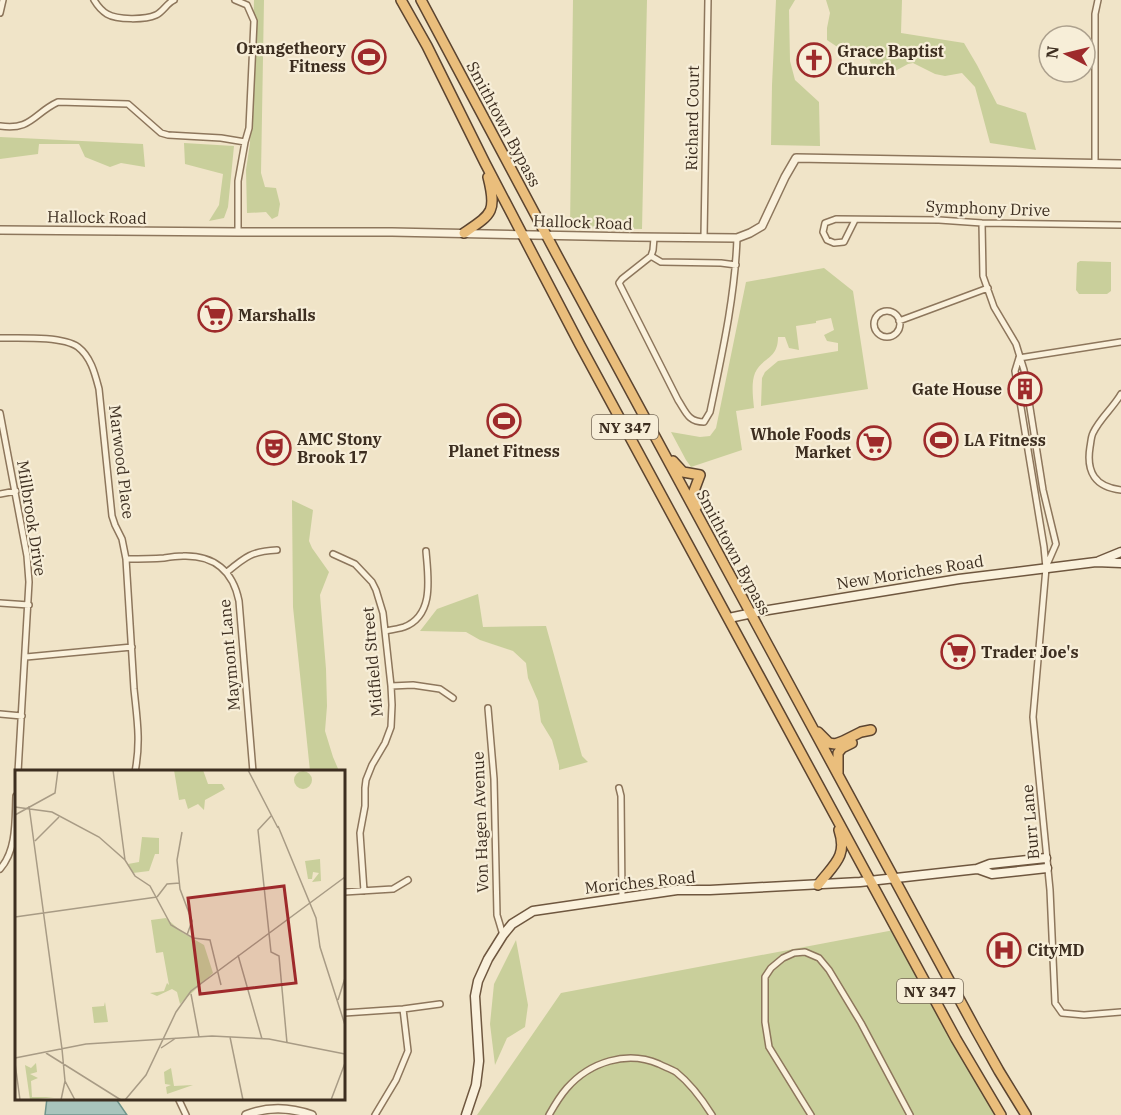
<svg xmlns="http://www.w3.org/2000/svg" width="1121" height="1115" font-family="'IBM Plex Serif',serif">
<rect width="100%" height="100%" fill="#f0e4c8"/>
<path fill="#c9cf9b" d="M254,0H264L261,173L265,187L276,188L280,204L278,216L272,219L266,212L247,213L246,170L250,143Z
M573,0H647L642,229L570,228Z
M776,0H795L789,10L790,61L795,80L819,102L820,146L771,145L772,85Z
M826,0H902L901,33L964,43L977,65L997,104L1026,113L1036,150L990,143L975,87L962,73L945,76L935,74L913,63L908,64L886,76L873,68L869,59L842,50L827,40V28L830,13Z
M0,137L143,144L145,167L121,163L110,167L85,157L79,144H39L38,154L0,159Z
M184,143L234,146L228,207L224,218L209,221L219,205L223,174L185,164Z
M1080,261L1111,262V291L1107,294H1079L1076,290L1077,263Z
M824,268L853,291L868,389L761,406L762,378L765,372L778,361L838,351V343L827,341L824,335L834,330L831,318L816,321V323L796,326L799,350L789,348L785,337H778C778,360 762,357 755,373C751,383 753,397 754,408L736,411L742,450L691,467L686,460L671,432L700,437L710,436L716,428L746,282Z
M292,500L313,510L309,541L312,548L329,572L320,595L326,669L327,706L325,731L333,757L339,771H310L293,607Z
M478,594L483,627L546,626L582,756L588,762L559,770V765L552,740L541,722L538,701L528,678L526,663L513,651L480,640L466,632L420,631L437,609Z
M894,930L1003,1115H477L561,993Z
M516,940L528,1005L525,1027L507,1038L495,1065L490,1024L494,984Z"/>
<path fill="#a9c4bc" stroke="#6f938a" stroke-width="1.5" d="M47,1098L116,1099L127,1115H45Z"/>
<g fill="none" stroke-linecap="round" stroke-linejoin="round">
<defs>
<path id="minor" d="M94,0C97,5 102,11 107,14C117,20 145,20 156,15C163,12 167,3 174,0
M0,13L3,0
M0,126C31,131 34,113 58,102L128,104L161,133L168,135L221,138L245,142L249,128L254,21L247,5L235,0
M1095,164V14L1098,0
M855,220L844,242L834,243L827,240L823,232L825,223L836,219L939,220L982,223L1121,225
M982,223L983,276L994,307L1016,344L1024,370L1043,490L1056,544L1046,567
M238,232V181L245,142
M704,237L708,0
M654,238L653,250L651,256L622,279L619,283L678,400C686,412 688,422 704,422L710,412C722,354 735,297 737,238
M651,256L661,262L721,263L736,265
M874 324a13 13 0 1 1 26 0a13 13 0 1 1-26 0Z
M899,321L988,288
M0,338C20,338 63,336 78,347C91,357 95,374 99,389L112,516L115,525L122,539L126,559C129,602 131,646 134,689C137,719 141,741 135,772
M1019,358L1015,371L1044,547L1046,568L1033,717L1050,890L1055,1003L1062,1013L1084,1015L1121,1012
M1019,358L1121,342
M1121,394C1113,408 1100,418 1093,433C1091,437 1091,442 1090,447C1086,472 1095,487 1121,490
M0,413L27,556L29,582L18,772
M0,494L16,491
M333,554L355,564L372,582L376,590L383,613L391,686L392,705L391,727L385,743L372,765L366,780L365,788V806L360,833L364,891
M126,559C138,559 151,559 164,558C170,557 176,556 183,556C214,555 233,571 239,601L253,772
M227,572C245,557 252,551 277,550
M0,603L29,605
M385,631C391,630 398,629 404,627C435,615 428,577 426,551
M26,657L132,647
M391,686L413,685L440,689L453,698
M488,708L494,779L497,915L503,935
M0,714L22,716
M619,788L621,796L622,899
M0,869C17,850 15,820 16,796
M344,892L393,889L408,880
M344,1013L403,1009L440,1004
M178,1098L186,1115
M375,1115L396,1080L408,1051L403,1009
M549,1115C554,1106 560,1096 567,1088C590,1062 627,1050 659,1064C665,1067 671,1069 676,1072C691,1084 702,1099 712,1115
M811,1115L769,1047L765,1022V977L771,968L783,958L794,953L805,952L819,958L829,970L861,1023L910,1115"/>
<path id="tertiary" d="M0,230L238,232H392L635,237L737,238L750,233L762,226L785,177L796,158L1121,164
M246,1115C268,1106 290,1107 312,1115"/>
<path id="secondary" d="M1099,561L1121,552
M729,618L762,611L959,579L1096,562L1121,563
M978,869L992,874L1047,868
M466,1115L476,1085L479,1061L475,996L478,981L488,959L503,935L512,924L533,911L677,890H710L860,882L977,869L990,864L1046,858"/>
<path id="trunk" d="M401,0L427,46L485,163L580,345L956,1039L1001,1115
M421,0L558,257L976,1030L999,1071L1026,1115
M464,233C492,214 497,212 488,177
M673,461L683,472L700,475L694,491L697,506
M818,732L829,743L835,744L843,741L861,732L871,730
M838,773V753L842,748L852,743
M818,885C833,865 848,857 839,830"/>
</defs>
<use href="#minor" stroke="#8d765c" stroke-width="8"/>
<use href="#tertiary" stroke="#8d765c" stroke-width="10"/>
<use href="#secondary" stroke="#6f573f" stroke-width="11"/>
<use href="#trunk" stroke="#5b4430" stroke-width="12"/>
<use href="#minor" stroke="#faf1dc" stroke-width="5"/>
<use href="#tertiary" stroke="#faf1dc" stroke-width="7"/>
<use href="#secondary" stroke="#faf1dc" stroke-width="8"/>
<use href="#trunk" stroke="#eabe7c" stroke-width="9"/>
</g>
<defs>
<symbol id="stadium-ring" viewBox="-11 -11 22 22"><circle r="9.5" fill="#f7eed8" stroke="#9e2a2b" stroke-width="1.5"/><path d="M0-5a6.5 5 0 1 0 0 10a6.5 5 0 1 0 0-10ZM-3.5-1.8h7v3.6h-7Z" fill="#9e2a2b"/></symbol>
<symbol id="church-ring" viewBox="-11 -11 22 22"><circle r="9.5" fill="#f7eed8" stroke="#9e2a2b" stroke-width="1.5"/><path d="M-1.2-6h2.4v3.5h3.3v2.4h-3.3V6h-2.4V-.1h-3.3v-2.4h3.3Z" fill="#9e2a2b"/></symbol>
<symbol id="supermarket-ring" viewBox="-11 -11 22 22"><circle r="9.5" fill="#f7eed8" stroke="#9e2a2b" stroke-width="1.5"/><path d="M-6-5.5h2.5l.6 2H6L4.5 2H-2.5L-4.4-4H-6ZM-1.5 3.2a1.3 1.3 0 1 0 .1 0ZM3 3.2a1.3 1.3 0 1 0 .1 0Z" fill="#9e2a2b"/></symbol>
<symbol id="building-ring" viewBox="-11 -11 22 22"><circle r="9.5" fill="#f7eed8" stroke="#9e2a2b" stroke-width="1.5"/><path d="M-4-6H4V6H1V3H-1V6H-4ZM-2.5-4.3h1.7v1.8h-1.7ZM.8-4.3h1.7v1.8H.8ZM-2.5-1h1.7V.8h-1.7ZM.8-1h1.7V.8H.8Z" fill="#9e2a2b"/></symbol>
<symbol id="theatre-ring" viewBox="-11 -11 22 22"><circle r="9.5" fill="#f7eed8" stroke="#9e2a2b" stroke-width="1.5"/><path d="M-5-5.5Q0-4 5-5.5V0Q5 5 0 6Q-5 5-5 0ZM-3.3-2.5H-1v1.5H-3.3ZM1-2.5H3.3v1.5H1ZM-2.8 1Q0 5.5 2.8 1Z" fill="#9e2a2b"/></symbol>
<symbol id="hospital-ring" viewBox="-11 -11 22 22"><circle r="9.5" fill="#f7eed8" stroke="#9e2a2b" stroke-width="1.5"/><path d="M-5-5h3v3.5h4V-5h3V5h-3V1.5h-4V5h-3Z" fill="#9e2a2b"/></symbol>
</defs>
<g fill-rule="evenodd">
<use href="#stadium-ring" x="350" y="38" width="38" height="38"/>
<use href="#church-ring" x="795" y="41" width="38" height="38"/>
<use href="#supermarket-ring" x="196" y="296" width="38" height="38"/>
<use href="#building-ring" x="1006" y="370" width="38" height="38"/>
<use href="#stadium-ring" x="485" y="402" width="38" height="38"/>
<use href="#stadium-ring" x="922" y="421" width="38" height="38"/>
<use href="#supermarket-ring" x="855" y="424" width="38" height="38"/>
<use href="#theatre-ring" x="255" y="429" width="38" height="38"/>
<use href="#supermarket-ring" x="939" y="633" width="38" height="38"/>
<use href="#hospital-ring" x="985" y="931" width="38" height="38"/>
</g>
<g text-anchor="middle" dominant-baseline="central" stroke-width="4.5" stroke-linejoin="round" paint-order="stroke">
<g fill="#f7eed8" stroke="#756857" stroke-width="1.5">
<rect x="592" y="415" width="66" height="24" rx="4.5"/>
<rect x="897" y="979" width="66" height="24" rx="4.5"/>
</g>
<g font-size="15" font-weight="bold" fill="#3d2e20">
<text x="625" y="427">NY 347</text>
<text x="930" y="991">NY 347</text>
</g>
<g font-size="16" font-weight="bold" fill="#3d2e20" stroke="#f7eed8" text-anchor="start">
<text x="346" y="48" text-anchor="end">Orangetheory<tspan x="346" dy="18">Fitness</tspan></text>
<text x="837" y="51">Grace Baptist<tspan x="837" dy="18">Church</tspan></text>
<text x="238" y="315">Marshalls</text>
<text x="1002" y="389" text-anchor="end">Gate House</text>
<text x="851" y="434" text-anchor="end">Whole Foods<tspan x="851" dy="18">Market</tspan></text>
<text x="297" y="439">AMC Stony<tspan x="297" dy="18">Brook 17</tspan></text>
<text x="964" y="440">LA Fitness</text>
<text x="504" y="451" text-anchor="middle">Planet Fitness</text>
<text x="981" y="652">Trader Joe's</text>
<text x="1027" y="950">CityMD</text>
</g>
<g font-size="16" fill="#3d2e20" stroke="#f7eed8">
<text transform="translate(692 118) rotate(-89)">Richard Court</text>
<text transform="translate(504 124) rotate(62)">Smithtown Bypass</text>
<text transform="translate(988 208) rotate(2)">Symphony Drive</text>
<text transform="translate(97 217) rotate(1)">Hallock Road</text>
<text transform="translate(583 222) rotate(2)">Hallock Road</text>
<text transform="translate(122 462) rotate(83)">Marwood Place</text>
<text transform="translate(32 518) rotate(81)">Millbrook Drive</text>
<text transform="translate(734 552) rotate(62)">Smithtown Bypass</text>
<text transform="translate(910 572) rotate(-9)">New Moriches Road</text>
<text transform="translate(229 655) rotate(-95)">Maymont Lane</text>
<text transform="translate(372 662) rotate(-95)">Midfield Street</text>
<text transform="translate(480 822) rotate(-92)">Von Hagen Avenue</text>
<text transform="translate(1030 822) rotate(-95)">Burr Lane</text>
<text transform="translate(640 882) rotate(-6)">Moriches Road</text>
</g>
</g>
<g transform="translate(15 770)">
<rect width="330" height="330" fill="#f0e4c8"/>
<path d="M159,0H188L193,14H207L210,19L190,30L189,40L183,34L173,39L170,29L164,30ZM279 10a9 9 0 1 1 18 0a9 9 0 1 1-18 0ZM127,67L144,68V84H140L134,101L118,103L113,94L124,92ZM305,89L306,111L297,112L304,103L298,102L297,109H293L290,91ZM151,148L168,163L189,175L198,203L165,234L162,222L157,219L142,226L135,223L149,221L152,213L154,215L148,182L141,183L136,150ZM90,232L93,252L79,253L77,237L89,236ZM21,293L22,302L15,304L23,308L16,311L17,327H39L15,330L10,295L16,298ZM156,298L159,316L178,315L152,324L151,317L156,315L150,314L149,302Z" fill="#c9cf9b"/>
<path fill="none" stroke="#a89b85" stroke-width="1.5" d="M98,0L110,90M233,0L263,58M14,36L47,279M0,37L37,42L84,67L110,90L120,106L135,116L156,155L178,168L195,170L206,215M0,45L40,23L43,0M256,46L243,60L256,182L264,186L272,273M263,56L301,148L305,177L330,255M167,62L162,90L165,119L177,151L172,165M20,71L44,47M142,127L152,114L165,113M0,147L142,127M223,185L247,269M176,224L184,267M323,230L330,208M215,267L228,330M146,278L161,268M47,279L50,311L60,330M31,283L106,330M0,288L71,274L197,266L254,269L330,284M0,293L5,330M46,330L50,311M110,330L131,305L161,242L176,221L330,107M316,330L330,293"/>
<path fill="#9e2a2b" fill-opacity="0.15" stroke="#9e2a2b" stroke-width="3" d="M269,116L281,213L185,224L173,128Z"/>
<rect width="330" height="330" fill="none" stroke="#3d2e20" stroke-width="3"/>
</g>
<g transform="translate(1067 54) rotate(277)"><circle r="28" fill="#f7eed8" stroke="#ada18e" stroke-width="1.5"/>
<path d="M0-4.5L10 22L0 15L-10 22Z" fill="#9e2a2b"/>
<text y="-9" font-size="16" font-weight="bold" text-anchor="middle" fill="#3d2e20">N</text>
</g>
</svg>
